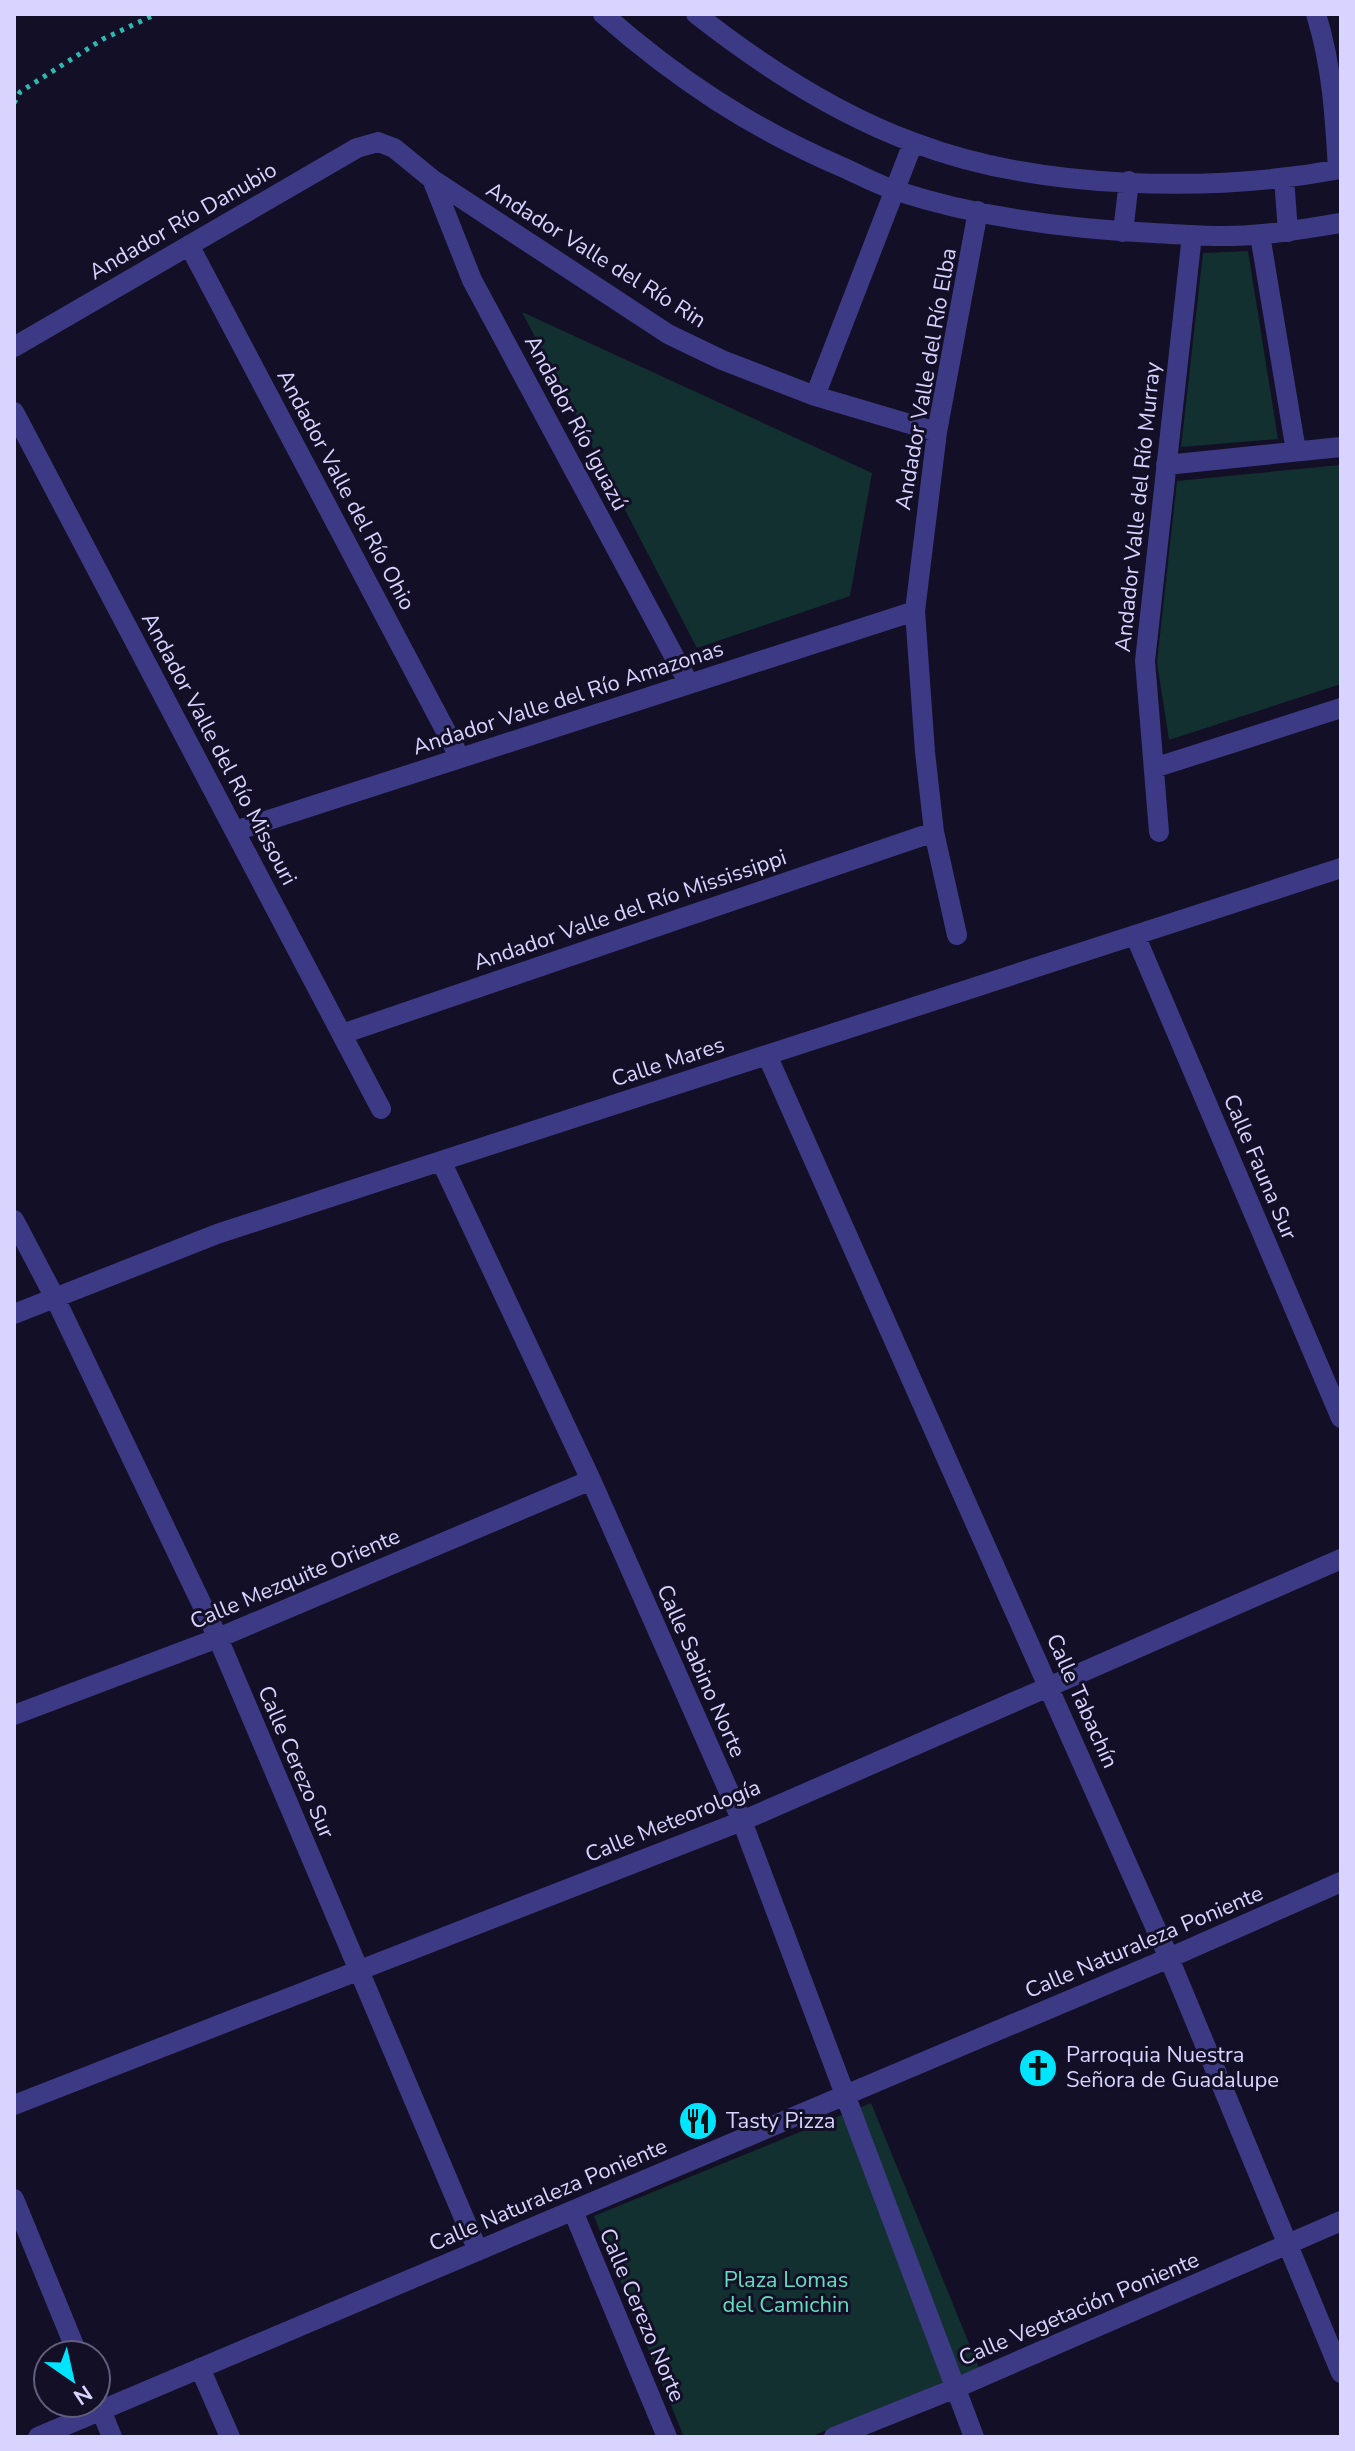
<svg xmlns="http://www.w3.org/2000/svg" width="1355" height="2451" font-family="'Nunito Sans',sans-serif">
<rect width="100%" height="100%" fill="#130f26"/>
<path fill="#12302f" d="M1248,251L1278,439L1181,447L1203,253Z
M522,312L872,473L850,596L697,648Z
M1340,465L1341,684L1169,740L1157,662L1177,481Z
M871,2103L979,2368L810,2437H684L594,2216Z"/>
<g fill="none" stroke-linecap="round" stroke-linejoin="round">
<path stroke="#2fb8b0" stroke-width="5" stroke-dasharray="4 6" stroke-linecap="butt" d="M14,103L20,92L103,39L156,14"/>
<path stroke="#3d3a85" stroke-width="20" d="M603,14C677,79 751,128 842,167C860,175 878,185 897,191C980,218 1068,229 1154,233C1190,235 1227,238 1263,234C1289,232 1315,227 1341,223
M696,14C761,65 836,114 915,143C1038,190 1212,193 1341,169
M1316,14C1332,65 1335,117 1338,169
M1284,178L1288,232
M432,179L472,280L689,684
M1123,232L1129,181
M1260,235L1296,451
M189,245L460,758
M14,347L357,148L378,142L394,148L432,179L668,334L722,360L815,396L937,432
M815,396L913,143
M14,412L381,1109
M1166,465L1341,447
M1154,768L1341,708
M235,831L915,611
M1159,832L1145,661L1192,235
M957,935L934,832L925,752L915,611L937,432L978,211
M1135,935L1341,1418
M342,1034L934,832
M767,1055L1169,1958L1341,2373
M441,1161L591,1480L742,1821L974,2437
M14,1220L55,1298L218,1638L478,2251
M14,1314L217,1234L1341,868
M14,1715L218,1638L591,1480
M14,2105L742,1821L1341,1559
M14,2199L78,2355
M573,2211L667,2437
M200,2368L230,2437
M97,2400L112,2437
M38,2437L1169,1958L1341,1882
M834,2437L956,2388L1341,2221"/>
</g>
<defs>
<symbol id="church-disc" viewBox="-11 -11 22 22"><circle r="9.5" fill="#00e5ff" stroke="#130f26"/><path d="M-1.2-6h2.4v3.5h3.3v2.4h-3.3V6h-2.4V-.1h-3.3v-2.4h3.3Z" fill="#111"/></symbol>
<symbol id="restaurant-disc" viewBox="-11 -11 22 22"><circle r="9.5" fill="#00e5ff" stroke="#130f26"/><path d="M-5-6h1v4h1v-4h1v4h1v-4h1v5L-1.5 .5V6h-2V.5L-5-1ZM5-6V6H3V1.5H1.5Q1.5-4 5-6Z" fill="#111"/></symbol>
</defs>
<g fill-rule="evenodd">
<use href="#church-disc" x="1016" y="2046" width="44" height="44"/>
<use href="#restaurant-disc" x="676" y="2099" width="44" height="44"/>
</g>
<g text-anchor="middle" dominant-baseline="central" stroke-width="6" stroke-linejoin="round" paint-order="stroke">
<g font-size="22" fill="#d9d4ff" stroke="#130f26">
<text transform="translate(183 221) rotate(-30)">Andador Río Danubio</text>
<text transform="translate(596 255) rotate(32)">Andador Valle del Río Rin</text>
<text transform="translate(926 379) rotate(-80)">Andador Valle del Río Elba</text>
<text transform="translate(576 423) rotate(62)">Andador Río Iguazú</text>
<text transform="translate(346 490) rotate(62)">Andador Valle del Río Ohio</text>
<text transform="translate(1138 507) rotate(-84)">Andador Valle del Río Murray</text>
<text transform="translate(568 698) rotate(-18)">Andador Valle del Río Amazonas</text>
<text transform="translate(219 749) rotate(62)">Andador Valle del Río Missouri</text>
<text transform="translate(630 910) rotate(-19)">Andador Valle del Río Mississippi</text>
<text transform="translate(668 1062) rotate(-18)">Calle Mares</text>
<text transform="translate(1260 1167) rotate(67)">Calle Fauna Sur</text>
<text transform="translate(295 1579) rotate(-23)">Calle Mezquite Oriente</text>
<text transform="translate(701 1671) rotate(66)">Calle Sabino Norte</text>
<text transform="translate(1082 1701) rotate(66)">Calle Tabachín</text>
<text transform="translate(296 1762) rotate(67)">Calle Cerezo Sur</text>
<text transform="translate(673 1821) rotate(-22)">Calle Meteorología</text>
<text transform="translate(1144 1942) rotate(-23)">Calle Naturaleza Poniente</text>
<text transform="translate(548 2195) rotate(-23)">Calle Naturaleza Poniente</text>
<text transform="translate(1079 2309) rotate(-23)">Calle Vegetación Poniente</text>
<text transform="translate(642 2315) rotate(67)">Calle Cerezo Norte</text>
</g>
<g font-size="22" fill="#d9d4ff" stroke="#130f26" text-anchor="start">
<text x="1066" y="2055">Parroquia Nuestra<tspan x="1066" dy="25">Señora de Guadalupe</tspan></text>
<text x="726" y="2121">Tasty Pizza</text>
</g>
<g font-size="22" fill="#5fe0c0" stroke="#130f26">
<text x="786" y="2280">Plaza Lomas<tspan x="786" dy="25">del Camichin</tspan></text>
</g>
</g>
<rect width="1355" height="2451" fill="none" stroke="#d9d4ff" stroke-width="32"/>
<g transform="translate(72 2379) rotate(146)"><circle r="38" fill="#130f26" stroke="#625e7d" stroke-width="2"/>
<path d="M0-6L14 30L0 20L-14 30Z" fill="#00e5ff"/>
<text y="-12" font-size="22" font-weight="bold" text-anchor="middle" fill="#d9d4ff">N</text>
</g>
</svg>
